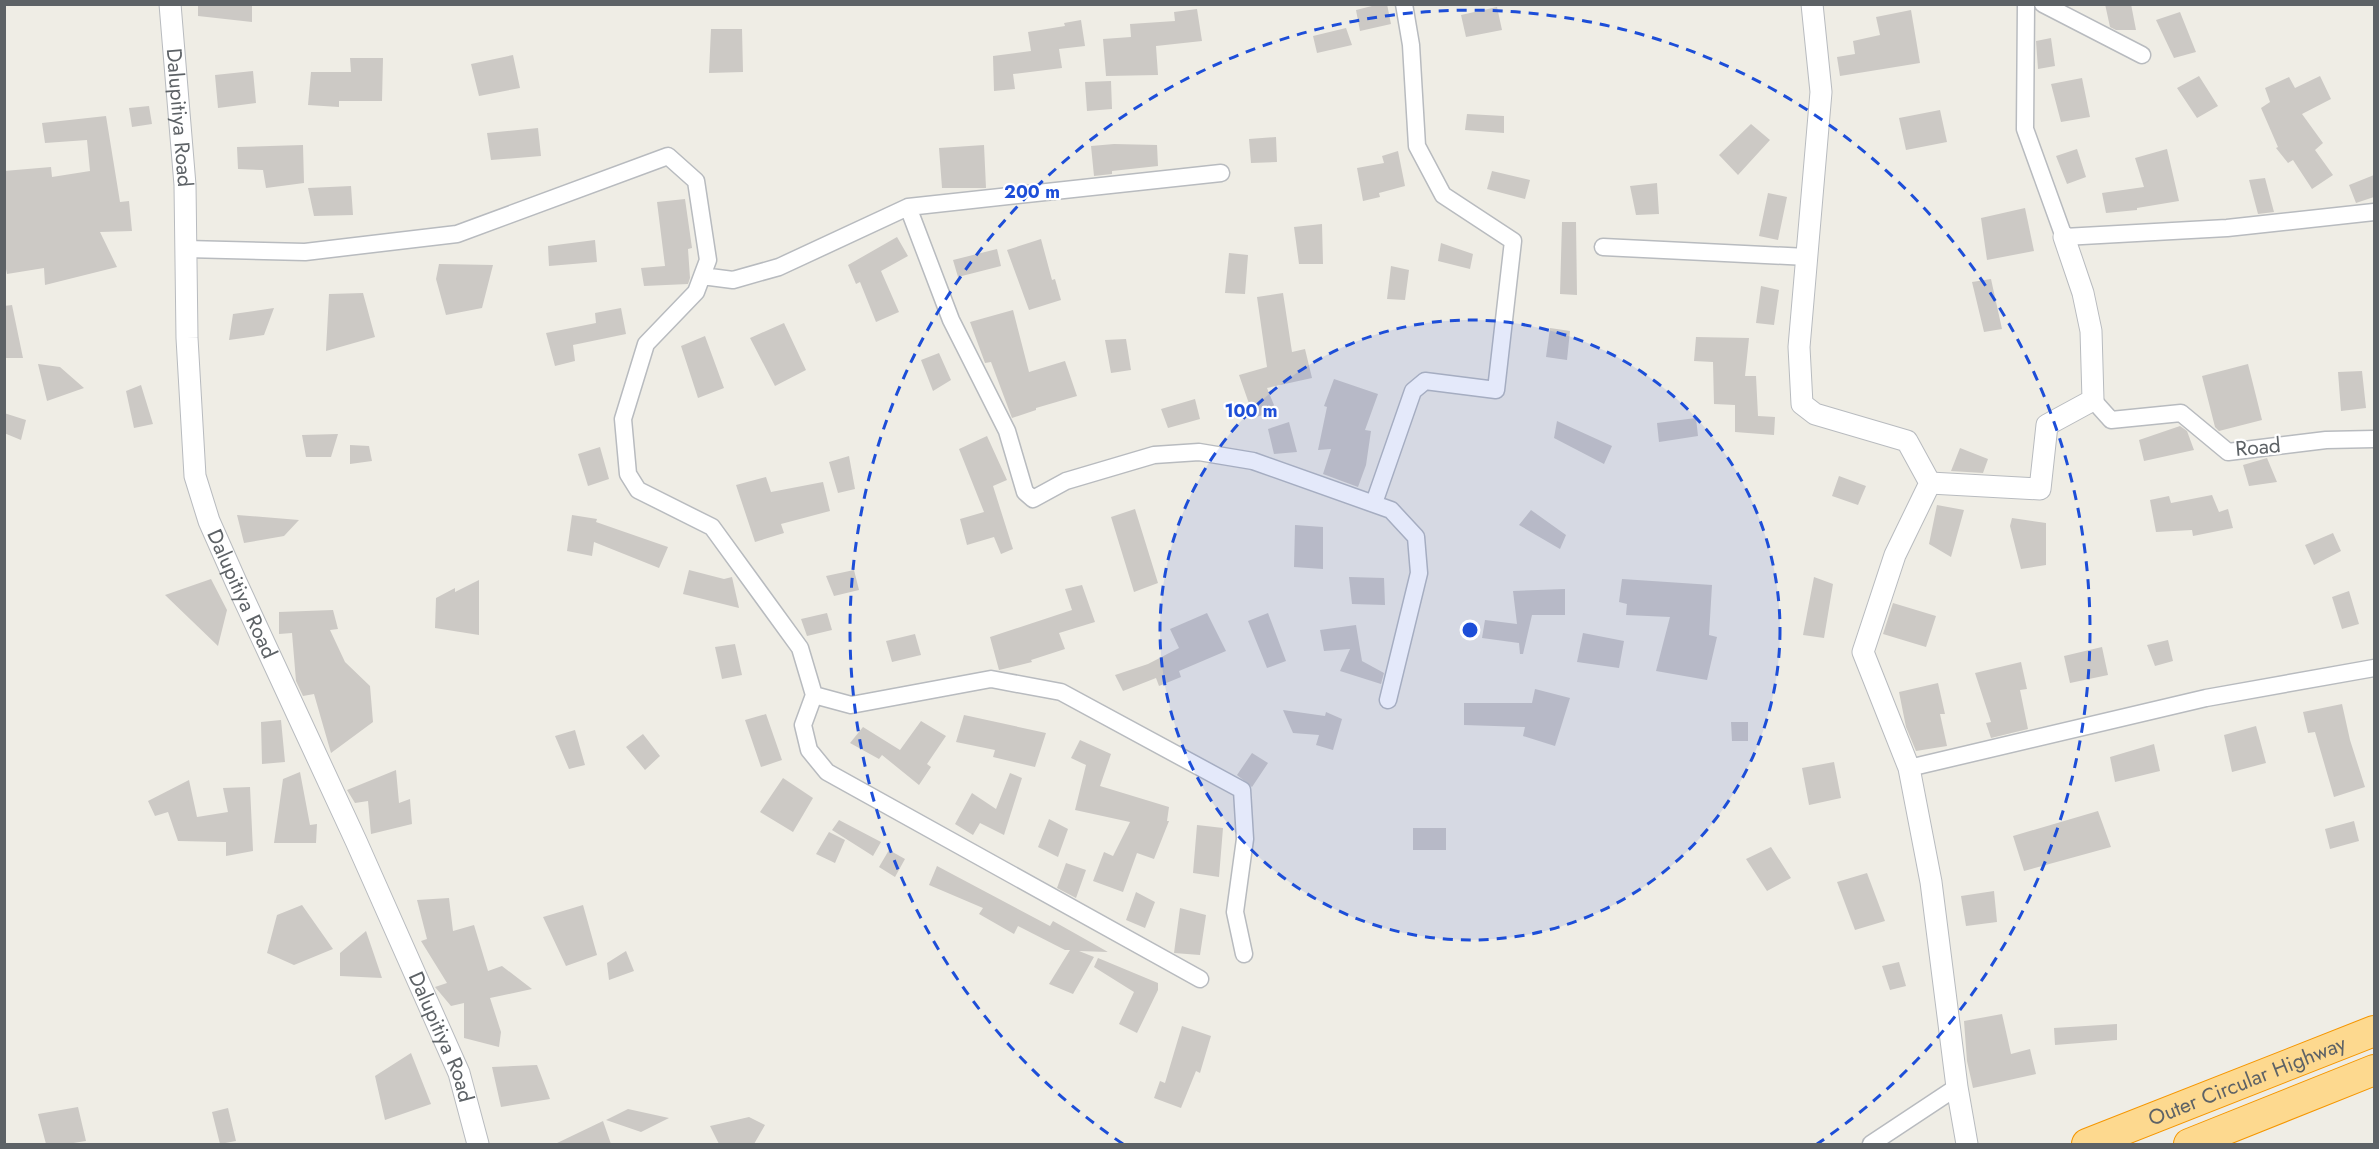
<svg xmlns="http://www.w3.org/2000/svg" width="2379" height="1149" font-family="Jost,sans-serif">
<rect width="100%" height="100%" fill="#efede5"/>
<path fill="#ccc9c5" d="M198,4H252V22L198,16Z
M1380,4H1387L1391,24L1360,31L1356,10Z
M2105,4H2131L2136,30H2116L2110,27Z
M1497,7L1502,30L1466,37L1461,15Z
M1197,9L1202,41L1156,46L1158,75L1106,76L1103,39L1131,37L1130,24L1175,21L1174,12Z
M1911,10L1920,63L1840,76L1837,57L1855,54L1853,41L1880,35L1876,17Z
M2180,12L2196,52L2174,58L2156,20Z
M1081,20L1085,46L1059,49L1062,68L1013,74L1015,89L994,91L993,56L1031,51L1028,32L1065,26L1064,23Z
M1346,28L1352,45L1317,53L1313,36Z
M711,29H742L743,72L709,73Z
M2051,38L2055,66L2038,69L2036,41Z
M513,55L520,88L479,96L471,64Z
M350,58H383L382,101H339V107L308,105L311,72H351Z
M253,71L256,103L218,108L215,75Z
M2199,76L2218,106L2197,118L2177,88Z
M2320,76L2331,99L2302,114L2323,143L2315,150L2333,175L2312,189L2293,160L2288,163L2276,148L2278,147L2261,108L2270,102L2265,88L2289,77L2295,88Z
M2082,78L2090,117L2061,122L2051,84Z
M1111,81L1112,109L1087,111L1085,82Z
M149,106L152,124L132,127L129,108Z
M1940,110L1947,142L1906,150L1899,118Z
M1467,114L1504,116V133L1465,130Z
M106,116L120,202L129,201L132,231L100,232L117,267L45,285L44,268L7,274L4,259V171L51,167L52,177L90,171L87,140L45,143L42,123Z
M1751,124L1770,140L1738,175L1719,155Z
M538,128L541,156L491,160L487,133Z
M1276,137L1277,162L1251,163L1249,139Z
M1114,144L1157,145L1158,166L1112,171V174L1094,176L1091,146Z
M303,145L304,183L266,188L263,170L238,169L237,147Z
M984,145L986,188H942L939,148Z
M2077,149L2086,177L2067,184L2056,156Z
M2167,149L2179,201L2137,208V210L2106,213L2102,193L2144,187L2135,158Z
M1398,151L1405,186L1379,193L1380,197L1363,201L1357,168L1384,163L1382,156Z
M1492,171L1530,180L1525,199L1487,189Z
M2374,175V197L2356,203L2349,185Z
M2265,178L2274,212L2258,214L2249,180Z
M1657,183L1659,214L1636,215L1630,186Z
M351,186L353,215L314,216L308,188Z
M1768,193L1787,197L1778,240L1759,236Z
M685,199L692,248L688,249L690,278L688,284L644,286L641,268L665,266L657,202Z
M2025,208L2034,251L1987,260L1981,218Z
M1562,222H1576L1577,295L1560,294Z
M1322,224L1323,264H1299L1294,227Z
M897,237L908,256L881,271L899,312L876,322L860,282L856,284L848,265Z
M1041,239L1052,280L1055,279L1061,300L1029,310L1007,250Z
M595,240L597,262L549,266L548,246Z
M1441,243L1473,254L1470,269L1438,261Z
M997,249L1001,266L958,277L953,260Z
M1229,253L1248,255L1245,294L1225,293Z
M439,264L493,265L482,308L446,315L436,279Z
M1391,266L1409,270L1405,300L1387,299Z
M1991,279L2002,329L1984,332L1972,282Z
M1761,286L1779,290L1774,325L1756,323Z
M363,293L375,337L326,351L329,294Z
M1283,293L1292,352L1305,349L1312,378L1267,388L1276,410L1254,418L1239,375L1267,367L1257,297Z
M12,305L23,358H4V306Z
M274,308L264,335L229,340L233,314Z
M621,308L626,334L573,345L575,361L555,366L546,333L596,323L595,313Z
M1013,310L1029,372L1065,361L1077,396L1036,408V410L1012,418L991,362L985,363L970,322Z
M784,323L806,370L775,386L750,338Z
M1550,328L1570,331L1567,360L1546,357Z
M705,336L724,388L698,398L681,346Z
M1696,337L1749,338L1745,376H1756L1758,416L1775,417L1774,435L1735,432V405L1714,404L1713,362L1694,361Z
M1126,339L1131,370L1111,373L1105,340Z
M939,353L951,380L933,391L921,360Z
M38,364L60,367L84,388L47,401Z
M2248,364L2262,420L2219,431L2215,427L2202,376Z
M2362,371L2366,408L2341,411L2338,372Z
M1334,379L1378,394L1365,430L1371,431L1366,465L1358,487L1323,474L1331,449L1318,450L1327,407L1324,406Z
M141,385L153,424L134,428L126,391Z
M1195,399L1200,419L1168,428L1161,409Z
M4,413L26,420L21,440L4,433Z
M1696,418L1698,436L1659,442L1657,423Z
M1557,421L1612,446L1604,464L1554,438Z
M1289,422L1297,452L1274,454L1268,429Z
M2180,426L2187,431L2194,450L2144,461L2139,440Z
M338,434L331,457H306L302,435Z
M987,436L1007,480L993,486L1013,549L1001,554L994,537L967,545L960,519L984,512L959,449Z
M350,445L369,446L372,461L350,464Z
M600,447L609,479L588,486L578,454Z
M1960,448L1988,459L1983,473L1951,471Z
M849,456L855,489L838,493L829,462Z
M2267,458L2277,482L2249,486L2243,465Z
M1839,476L1866,486L1858,505L1832,496Z
M766,477L771,492L823,482L830,511L781,524L784,533L755,542L736,485Z
M2212,495L2219,512L2228,509L2233,528L2193,536L2192,530L2156,532L2150,500L2169,496L2171,503Z
M1937,505L1964,510L1951,557L1929,544Z
M1135,509L1158,583L1134,592L1111,517Z
M1531,510L1566,535L1560,549L1519,525Z
M237,515L299,520L284,536L244,543Z
M572,515L597,519L596,522L668,547L659,568L594,542L592,556L567,551Z
M2012,518L2046,523V565L2021,569L2010,526Z
M1295,525L1323,527V569L1294,567Z
M2333,533L2341,551L2314,565L2305,545Z
M689,570L724,579L732,577L739,608L683,594Z
M854,570L859,590L834,596L826,576Z
M1349,577L1384,578L1385,605L1352,604Z
M1814,577L1833,584L1824,638L1803,635Z
M211,579L227,610L218,646L165,595Z
M1622,579L1712,585L1709,635L1717,637L1707,680L1656,671L1670,617L1626,615L1627,604L1619,602Z
M479,580V635L435,628L436,598L455,588V592Z
M1082,585L1095,622L1059,633L1065,649L1031,660L1032,662L999,670L990,637L1072,610L1065,589Z
M1565,589V615H1532L1523,654H1520L1519,643L1482,638L1485,620L1517,624L1513,591Z
M2349,591L2359,624L2342,629L2332,597Z
M1893,603L1936,616L1926,647L1883,634Z
M333,610L338,629L330,630L345,662L370,686L373,722L331,753L314,694L303,696L296,681L292,633L279,634V612Z
M827,613L832,630L807,636L801,619Z
M1207,613L1226,651L1179,671L1181,677L1159,686L1156,678L1123,691L1115,675L1148,664L1179,648L1170,629Z
M1268,613L1286,661L1267,668L1248,621Z
M1356,625L1362,661L1384,673L1381,684L1340,671L1350,649L1324,651L1320,630Z
M1583,633L1624,641L1619,668L1577,662Z
M915,634L921,655L892,662L886,641Z
M2168,640L2173,661L2155,666L2147,645Z
M735,644L742,675L722,679L715,647Z
M2102,647L2108,675L2070,683L2064,656Z
M2021,662L2027,689L2020,690L2028,729L1991,738L1986,723L1991,722L1975,673Z
M1938,683L1945,714H1940L1947,746L1916,751L1906,727L1899,692Z
M1535,689L1570,698L1555,746L1523,736L1525,727L1464,725V703H1532Z
M2342,704L2350,740L2365,787L2334,797L2315,732L2308,733L2303,712Z
M1283,710L1325,716L1326,712L1342,719L1333,750L1316,745L1319,735L1293,733Z
M766,714L782,760L761,767L745,720Z
M964,715L1046,733L1035,767L993,757L995,750L956,742Z
M281,720L285,762L262,764L261,722Z
M921,721L946,736L927,764L931,767L919,785L882,755L879,759L850,743L863,727L900,750Z
M1731,722H1748V741H1732Z
M2256,726L2266,763L2232,772L2224,735Z
M575,730L585,765L569,769L555,736Z
M643,734L660,756L645,770L626,747Z
M1080,740L1111,754L1100,786L1169,807L1167,821H1169L1154,859L1137,853L1123,892L1093,881L1104,852L1113,856L1130,822L1075,810L1086,765L1071,758Z
M2154,744L2160,771L2115,782L2110,757Z
M1252,753L1268,763L1252,787L1237,775Z
M1834,762L1841,798L1809,805L1802,768Z
M396,770L399,803L410,799L412,824L371,834L368,801L355,803L347,790Z
M300,772L310,825L317,824L316,843H274L283,779Z
M1010,773L1022,778L1004,835L980,823L973,835L955,824L972,793L996,809Z
M783,778L813,798L793,832L760,812Z
M189,780L197,817L228,812L223,788L250,787L253,851L226,856V842L178,841L168,812L155,816L148,801Z
M2098,811L2111,847L2024,871L2013,836Z
M1049,819L1068,829L1058,857L1038,847Z
M839,820L881,842L873,856L832,830Z
M2354,821L2359,841L2330,849L2325,829Z
M1197,825L1223,828L1219,877L1193,873Z
M1413,828H1446V850H1413Z
M829,832L845,840L835,863L816,854Z
M1771,847L1791,878L1767,891L1746,859Z
M889,850L905,859L895,877L879,867Z
M1066,863L1086,870L1076,898L1057,888Z
M937,866L1050,926L1053,921L1108,952L1079,951L1094,957L1073,994L1049,984L1070,950H1065L1018,926L1014,934L979,914L983,908L929,885Z
M1867,873L1885,921L1855,930L1837,882Z
M1994,891L1997,922L1966,926L1961,896Z
M1136,892L1155,902L1145,928L1126,920Z
M449,898L453,931L474,925L488,971L502,966L532,989L490,998L501,1032L499,1047L464,1038V1003L451,1006L435,987L447,983L421,941L427,939L417,900Z
M302,905L333,949L294,965L267,953L277,915Z
M583,905L597,955L566,966L543,917Z
M1180,908L1206,915L1200,955L1174,953Z
M366,931L382,978L340,976V953Z
M626,951L634,971L609,980L607,963Z
M1098,958L1158,983V990L1137,1033L1119,1024L1134,992L1094,967Z
M1899,962L1906,986L1890,990L1882,966Z
M2002,1014L2011,1054L2030,1049L2036,1074L1973,1088L1967,1061L1964,1021Z
M2117,1024V1040L2055,1045L2054,1028Z
M1182,1026L1211,1036L1200,1073L1196,1071L1181,1108L1154,1098L1160,1081L1165,1083Z
M411,1053L431,1104L385,1120L375,1076Z
M537,1065L550,1099L501,1107L492,1067Z
M78,1107L86,1141L67,1144H46L38,1114Z
M228,1108L236,1141L220,1144L212,1112Z
M628,1109L637,1111L669,1118L641,1132L606,1120Z
M749,1117L765,1125L754,1144H719L710,1126Z
M603,1121L611,1144H555Z"/>
<g fill="none" stroke-linecap="round" stroke-linejoin="round">
<defs>
<path id="minor" d="M2026,4L2025,129L2064,237L2227,228L2374,212
M2043,4L2142,55
M908,207L951,320L1007,431L1025,492L1033,499L1066,481L1154,455L1199,452L1253,461L1391,510L1416,537L1419,573L1388,700
M1603,247L1807,257
M186,249L305,252L457,234L668,156L696,181L708,260L696,292L646,344L623,419L628,474L638,490L712,527L800,648L814,695L803,725L809,750L827,772L1200,979
M702,276L733,280L779,267L908,207L1221,173
M2093,400L2111,420L2181,413L2228,452L2326,440L2374,439
M1374,503L1413,391L1425,381L1496,390L1513,241L1443,195L1417,146L1411,45L1404,4
M814,695L851,705L991,679L1061,692L1242,790L1245,839L1235,912L1244,954
M1909,768L2206,698L2374,668
M1871,1144L1957,1087"/>
<g id="tertiary">
<path id="s1" d="M170,4L185,185L187,338L195,476L209,521L236,582L356,841L459,1073L478,1144"/>
<path d="M1812,4L1821,92L1799,347L1802,404L1815,414L1907,441L1930,483L1895,555L1863,652L1909,768L1931,882L1957,1087L1967,1144"/>
<path d="M1930,483L2040,489L2047,425L2093,400L2091,331L2083,293L2064,237"/>
</g>
<g id="motorway">
<path id="s2" d="M2087,1144L2374,1031"/>
<path d="M2189,1144L2374,1070"/>
</g>
</defs>
<use href="#minor" stroke="#b8bbbf" stroke-width="19"/>
<use href="#tertiary" stroke="#b8bbbf" stroke-width="23"/>
<use href="#motorway" stroke="#f59600" stroke-width="32"/>
<use href="#minor" stroke="#fff" stroke-width="16"/>
<use href="#tertiary" stroke="#fff" stroke-width="21"/>
<use href="#motorway" stroke="#fdd98f" stroke-width="30"/>
</g>
<circle cx="1470" cy="630" r="310" fill="#1d4ed8" fill-opacity=".12"/>
<g fill="none" stroke="#1d4ed8" stroke-width="3" stroke-dasharray="10 8">
<circle cx="1470" cy="630" r="310"/>
<path d="M1123 1144A620 620 0 1 1 1817 1144"/>
</g>
<g text-anchor="middle" dominant-baseline="central" stroke-width="4.5" stroke-linejoin="round" paint-order="stroke">
<g font-size="21" fill="#5d6266" stroke="#fff">
<text stroke="none"><textPath href="#s1" startOffset="114">Dalupitiya Road</textPath></text>
<text transform="translate(2258 447) rotate(-5)">Road</text>
<text stroke="none"><textPath href="#s1" startOffset="600">Dalupitiya Road</textPath></text>
<text stroke="none"><textPath href="#s1" startOffset="1086">Dalupitiya Road</textPath></text>
<text stroke="none"><textPath href="#s2" startOffset="172">Outer Circular Highway</textPath></text>
</g>
</g>
<circle cx="1470" cy="630" r="9" fill="#1d4ed8" stroke="#fff" stroke-width="3"/>
<g font-size="18" text-anchor="middle" font-weight="bold" fill="#1d4ed8" stroke="#fff" stroke-width="4.5" stroke-linejoin="round" paint-order="stroke">
<text x="1032" y="198">200 m</text>
<text x="1251" y="417">100 m</text>
</g>
<rect width="2379" height="1149" fill="none" stroke="#5d6266" stroke-width="12"/>
</svg>
